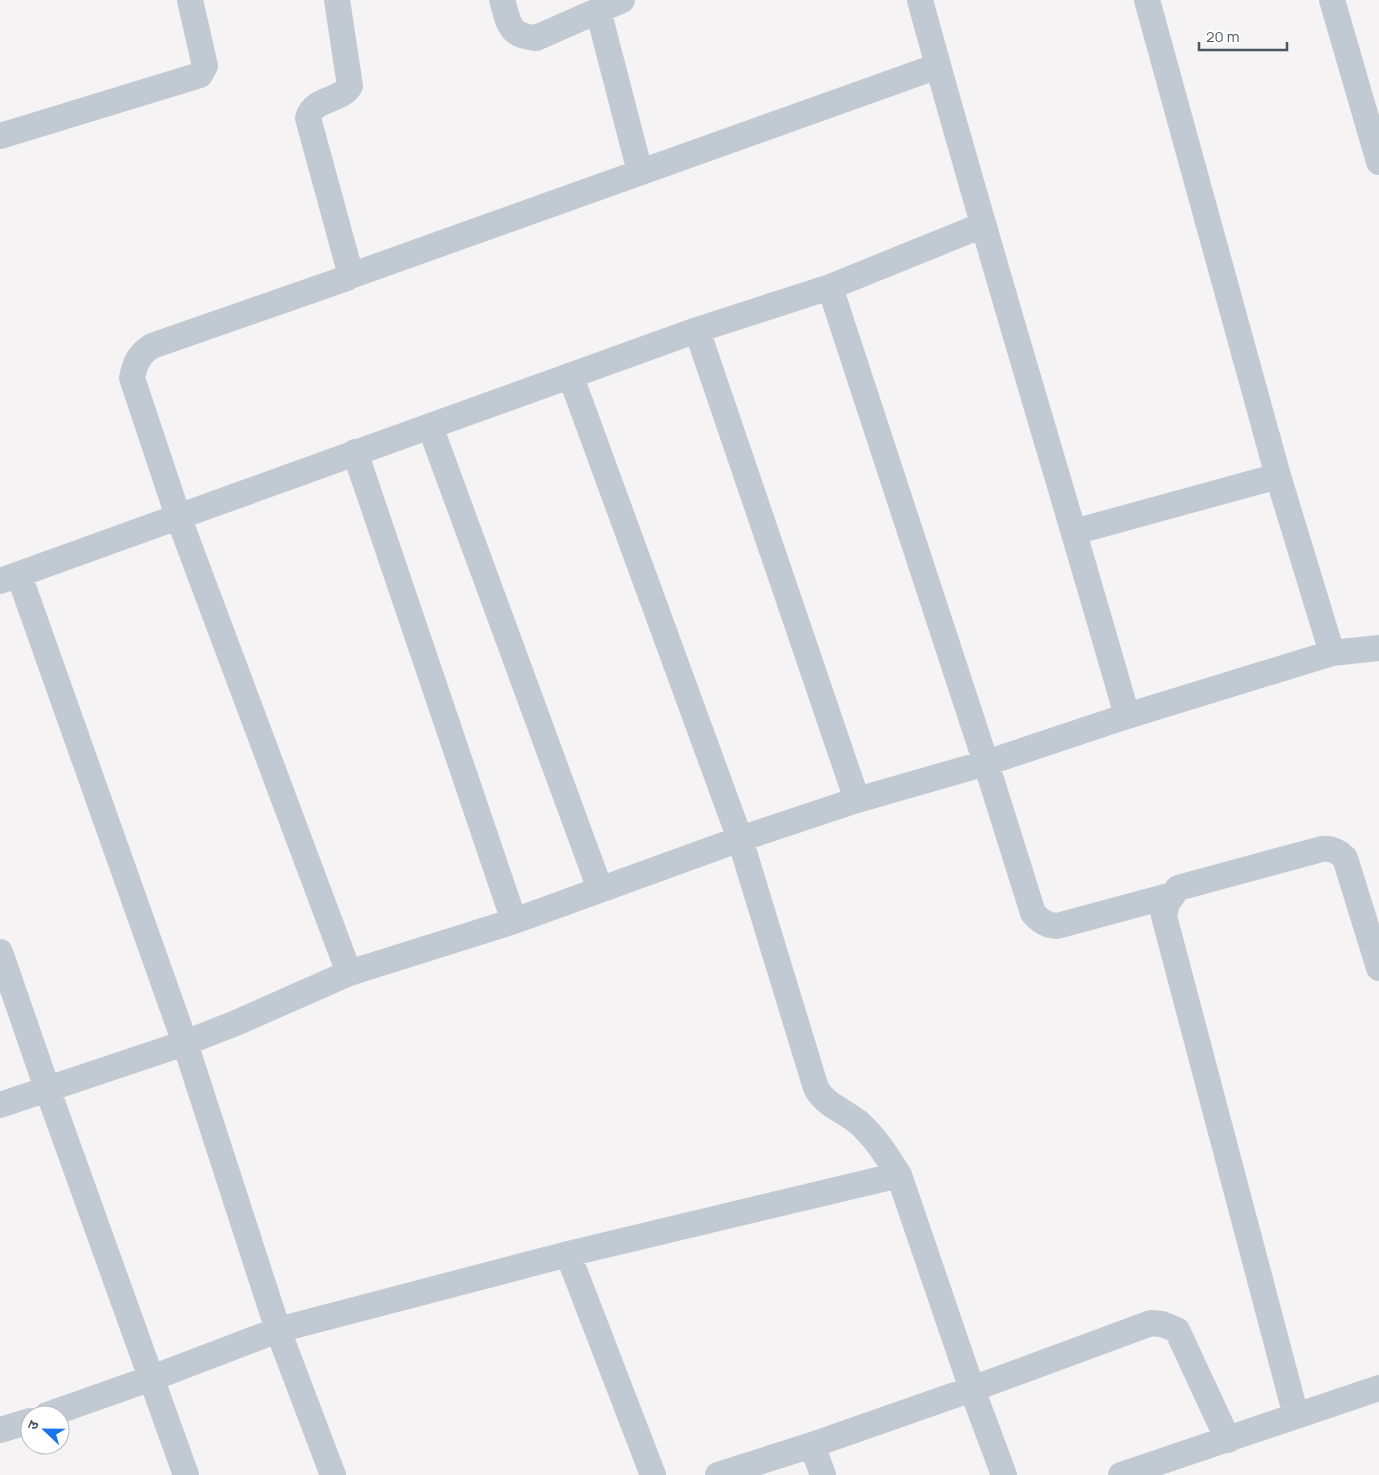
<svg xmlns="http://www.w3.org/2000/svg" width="1379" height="1475" font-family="Manrope,'Noto Sans Devanagari',sans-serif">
<rect width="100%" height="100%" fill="#f5f3f3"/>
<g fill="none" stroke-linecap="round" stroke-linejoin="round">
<path stroke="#c1cad2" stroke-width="26" d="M337,0L350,86C340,102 314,97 308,118L350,272L347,278L152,346C139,354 135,363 132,378L178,516L349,973
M502,0C509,23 508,36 536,38L622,0
M920,0C985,240 1059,477 1127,716
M1147,0L1278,476L1332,653
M1332,0L1379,162
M598,10L640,172
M0,136L200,75L205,66L190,0
M350,276L938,66
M830,287L986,763L1033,913C1040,921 1046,925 1057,926L1172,895
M697,330L857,800
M571,377L740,839L816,1088C825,1105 843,1110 858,1122C875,1137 887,1156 899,1175L972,1389L1004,1475
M430,426L600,889
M355,452L514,921
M1074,532L1278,476
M19,575L185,1043L278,1330L333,1475
M0,581L697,330L830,287L983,225
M0,952L47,1088L186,1475
M0,1105L185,1043L236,1023L349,973L514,921L740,839L857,800L986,763L1127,716L1332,653L1379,648
M568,1254L653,1475
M47,1415L152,1378L278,1330L568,1254L899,1175
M1296,1416L1164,916L1167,903L1178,888L1322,849C1332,848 1338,851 1345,858L1379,968
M0,1430L30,1421
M812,1445L823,1475
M718,1475L812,1445L972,1389L1151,1323L1162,1324L1177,1330L1228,1440
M1121,1475L1379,1388"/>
</g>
<g transform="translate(45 1430) rotate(292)"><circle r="24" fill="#ffffff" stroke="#b7bbc0"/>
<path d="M0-4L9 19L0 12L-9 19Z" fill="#1a73e8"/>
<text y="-8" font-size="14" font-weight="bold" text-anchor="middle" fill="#4a5661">उ</text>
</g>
<path d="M1199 42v8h88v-8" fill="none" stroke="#4a5661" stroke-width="2.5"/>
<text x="1206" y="42" font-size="15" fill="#4a5661" stroke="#ffffff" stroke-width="4" paint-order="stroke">20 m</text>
</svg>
